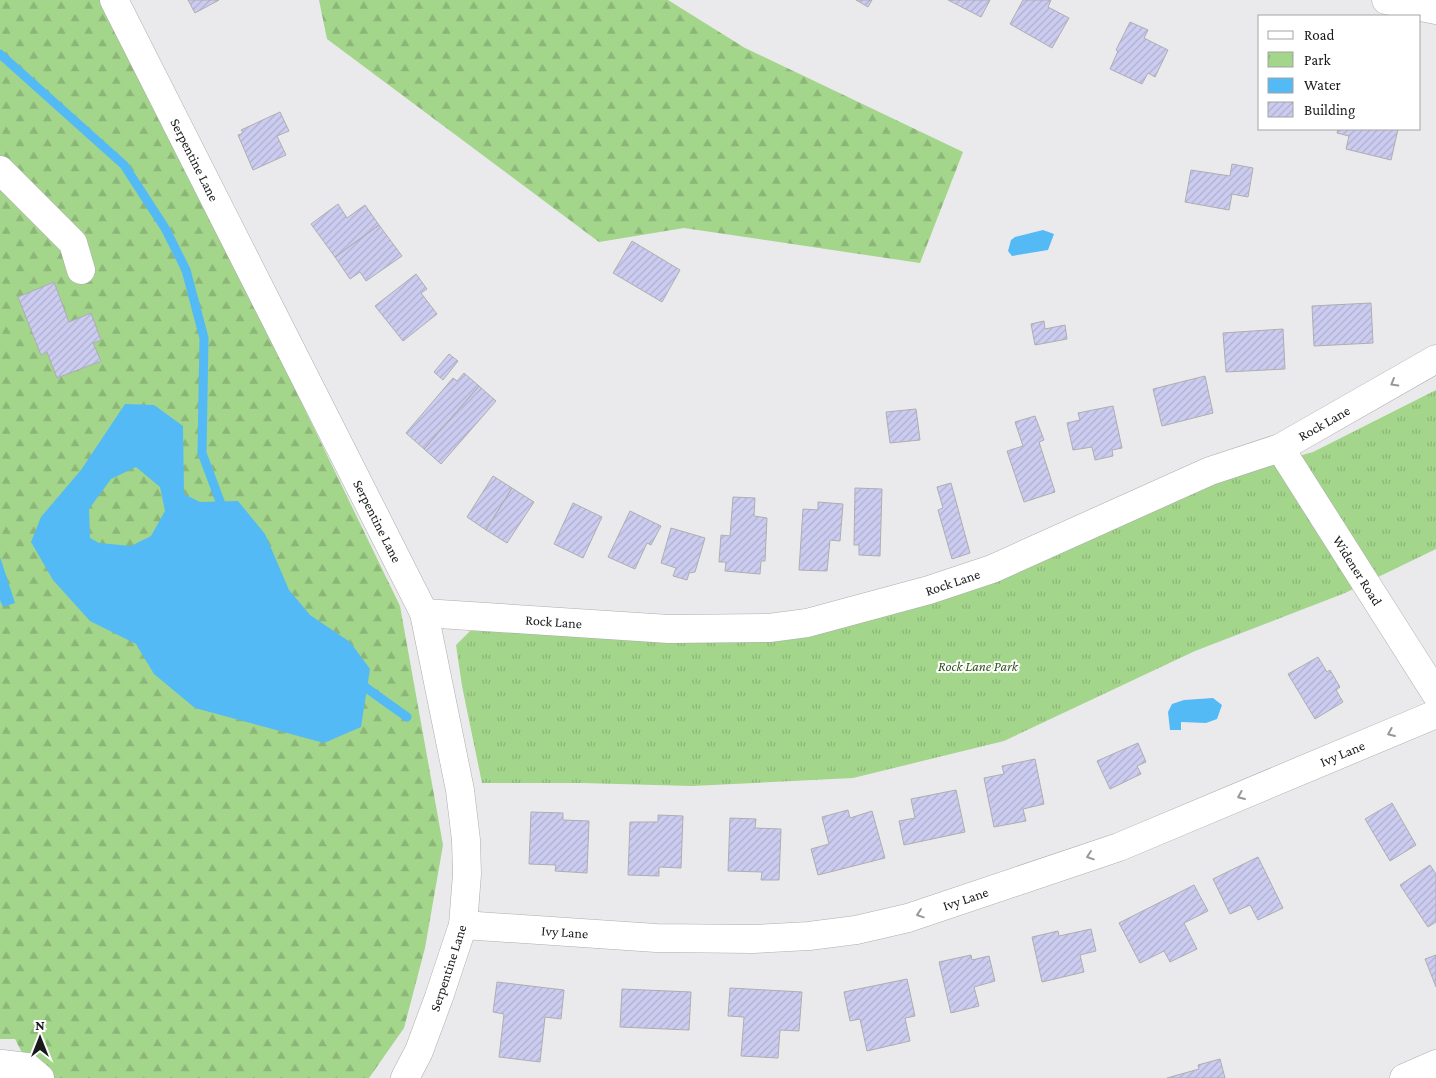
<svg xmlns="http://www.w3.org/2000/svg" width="1436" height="1078" font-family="'Crimson Pro',serif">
<defs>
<pattern id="forest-firs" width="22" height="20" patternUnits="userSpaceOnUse" patternTransform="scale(1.25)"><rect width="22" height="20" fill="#a3d58b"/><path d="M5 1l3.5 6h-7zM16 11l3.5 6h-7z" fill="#8cb677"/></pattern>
<pattern id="park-tufts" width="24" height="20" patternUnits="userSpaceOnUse" patternTransform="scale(1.25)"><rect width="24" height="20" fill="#a3d58b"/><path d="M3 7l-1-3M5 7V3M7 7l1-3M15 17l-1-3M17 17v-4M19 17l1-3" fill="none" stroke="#8cb677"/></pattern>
<pattern id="building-hatch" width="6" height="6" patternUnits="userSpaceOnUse" patternTransform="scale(1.25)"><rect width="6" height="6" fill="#ccccf1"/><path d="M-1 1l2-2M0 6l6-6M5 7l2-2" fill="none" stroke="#aeafce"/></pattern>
</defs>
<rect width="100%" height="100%" fill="#eaeaec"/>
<path fill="url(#forest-firs)" d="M0,0H116L117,21L400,606L443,845L425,948L404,1028L369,1078H35L15,1039H0Z
M319,0H668L745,48L963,152L920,263L684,228L599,242L327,39Z"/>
<path fill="url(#park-tufts)" d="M1436,390V549L1345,593L1195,651L1004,741L853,778L692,786L582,783H482L462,686L456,645L470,631L540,632L754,641L1259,467L1313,452Z"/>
<path fill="#53baf6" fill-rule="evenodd" d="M1043,230L1054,234L1048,250L1012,256L1008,251L1011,240L1015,237Z
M125,404L154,405L183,426L184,494L200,502L238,501L265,534L289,590L310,615L350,642L370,669L361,727L324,743L195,708L154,674L136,644L90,621L53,580L31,542L41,517L81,470ZM136,467L160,487L165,511L151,536L131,546L99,543L90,538L89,509L111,479Z
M0,557L15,603L3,607L0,600Z
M1213,698L1222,705L1217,719L1206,723L1181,722V730H1170L1168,712L1172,704L1184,700Z"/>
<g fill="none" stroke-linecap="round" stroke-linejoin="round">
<path stroke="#53baf6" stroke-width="9" d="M0,54L124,165L165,228L186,270L204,338L202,453L224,512
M358,682L407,717"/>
</g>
<path fill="url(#building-hatch)" stroke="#aeaeb0" d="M188,0H219L195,13Z
M856,0H872L868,7Z
M948,0H990L981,17Z
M1023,0H1051L1048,7L1069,18L1052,48L1010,24Z
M1130,22L1148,30L1144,38L1168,50L1155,77L1148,73L1142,84L1110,69L1118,51L1116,50Z
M280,112L289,131L277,136L286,155L253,170L238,135L243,133L241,130Z
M1338,129H1398L1391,160L1346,149L1349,136L1337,133Z
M1232,164L1253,168L1248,197L1232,194L1229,210L1185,202L1191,170L1230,176Z
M338,204L347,218L365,205L379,225L335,257L311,224Z
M379,225L402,256L366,281L360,272L350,279L335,257Z
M632,241L680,270L662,302L613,273Z
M416,274L427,289L421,293L437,314L403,341L375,306Z
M54,282L69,322L91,313L101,340L93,343L101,361L57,378L47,352L41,355L18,297Z
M1371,303L1373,343L1314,346L1312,306Z
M1044,321L1045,329L1065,325L1067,339L1035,345L1031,324Z
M1283,329L1285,369L1226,372L1223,333Z
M449,354L458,361L443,380L434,372Z
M464,373L479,386L424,449L406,433L453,378L457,381Z
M1205,376L1213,413L1162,426L1153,389Z
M479,386L496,401L441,464L424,449Z
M1113,406L1122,448L1112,450L1113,456L1095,460L1092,447L1073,450L1067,423L1080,420L1078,413Z
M916,409L920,440L890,443L886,412Z
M1035,416L1044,440L1039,442L1055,492L1024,502L1007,451L1023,446L1015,422Z
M493,476L512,488L486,530L467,517Z
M951,483L970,553L952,559L938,510L943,508L937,487Z
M512,488L534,502L507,543L486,530Z
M855,488L882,489L880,556L859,555V545H854Z
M733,497L755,498L754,516L767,518L765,561H761L760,574L725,571L726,562H719L721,535L730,536Z
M818,502L843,504L840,541L830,540L827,571L799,570L803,509L818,510Z
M573,503L602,517L583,558L554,544Z
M630,511L661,526L651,545L647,543L635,569L608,557Z
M671,528L705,538L695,572L689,573L687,580L673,576L676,568L661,563Z
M1318,657L1327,672L1330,670L1340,687L1336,690L1343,702L1315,719L1288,674Z
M1138,743L1146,762L1137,766L1141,774L1110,789L1097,761Z
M1035,759L1044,804L1023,809L1026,821L994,827L984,778L1004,774L1002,766Z
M956,790L965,832L904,845L899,821L915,818L911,799Z
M1392,803L1416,845L1390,861L1365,819Z
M848,810L850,818L872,811L885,858L818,875L811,849L829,844L822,817Z
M531,812L563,813V820L589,821L587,873L555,871L556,865L529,864Z
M658,815L683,816L681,868L659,867V876L628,875L630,822H658Z
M730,818L756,819L755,828L781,829L779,880H761L762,872L728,871Z
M1258,857L1283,908L1258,920L1250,905L1230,914L1213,879Z
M1430,865L1436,874V922L1428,927L1400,885Z
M1194,885L1208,911L1184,923L1197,949L1170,962L1164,951L1140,963L1119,923Z
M1091,929L1096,951L1080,955L1084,972L1042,982L1032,937L1058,931L1059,936Z
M971,955L972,960L989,956L995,981L974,987L979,1006L951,1013L939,962Z
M1436,955V987L1425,959Z
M907,979L915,1016L905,1018L910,1041L867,1051L860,1019L850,1021L844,992Z
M497,982L564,990L561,1019L545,1017L540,1062L499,1057L504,1014L493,1012Z
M730,988L802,992L799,1031L780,1030L778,1058L741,1056L744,1017L728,1016Z
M622,989L691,992L689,1030L620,1027Z
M1220,1059L1225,1078H1167L1199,1069L1198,1065Z"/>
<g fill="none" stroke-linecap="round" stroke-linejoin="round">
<defs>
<g id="minor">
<path id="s1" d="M114,0L424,613L460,790L466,840L467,874L463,925L439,997L419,1051L405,1078"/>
<path d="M0,170L73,243L81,270"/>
<path id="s2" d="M1280,448L1436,694"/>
<path id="s3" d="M424,613L669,629L769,628L807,623L929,590L992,569L1172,488L1210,471L1280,448L1436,359"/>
<path id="s4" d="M463,925L656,938L753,939L809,936L856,930L908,918L1119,847L1436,714"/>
<path d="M0,1066L2,1064L27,1067L40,1078"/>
<path d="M1404,1078L1436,1064"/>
</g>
<path id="major" d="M1386,0L1436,10"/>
</defs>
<use href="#minor" stroke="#acadae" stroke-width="29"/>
<use href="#major" stroke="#acadae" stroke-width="29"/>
<use href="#minor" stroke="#fff" stroke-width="28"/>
<use href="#major" stroke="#fff" stroke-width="28"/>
</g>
<defs><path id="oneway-chevron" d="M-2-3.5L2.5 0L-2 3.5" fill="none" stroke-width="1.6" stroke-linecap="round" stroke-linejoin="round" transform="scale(1.25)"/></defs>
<g stroke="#979898">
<use href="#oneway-chevron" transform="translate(1394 383) rotate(150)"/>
<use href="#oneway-chevron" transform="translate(1391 733) rotate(157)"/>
<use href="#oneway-chevron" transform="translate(1241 796) rotate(157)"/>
<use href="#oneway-chevron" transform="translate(1090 856) rotate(161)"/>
<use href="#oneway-chevron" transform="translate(920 914) rotate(161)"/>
</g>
<g text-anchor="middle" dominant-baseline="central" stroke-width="4" stroke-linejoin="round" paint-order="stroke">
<g font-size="14" fill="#181919" stroke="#fff">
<text stroke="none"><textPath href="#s1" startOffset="179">Serpentine Lane</textPath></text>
<text stroke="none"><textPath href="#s3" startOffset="940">Rock Lane</textPath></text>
<text stroke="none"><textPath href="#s1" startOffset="584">Serpentine Lane</textPath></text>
<text stroke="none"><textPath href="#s2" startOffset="145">Widener Road</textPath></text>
<text stroke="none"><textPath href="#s3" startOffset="535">Rock Lane</textPath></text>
<text stroke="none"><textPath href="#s3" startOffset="130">Rock Lane</textPath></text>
<text stroke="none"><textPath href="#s4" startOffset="912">Ivy Lane</textPath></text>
<text stroke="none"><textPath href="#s4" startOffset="508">Ivy Lane</textPath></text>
<text stroke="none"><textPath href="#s4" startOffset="102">Ivy Lane</textPath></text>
<text transform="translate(448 968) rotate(-72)">Serpentine Lane</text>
</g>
<g font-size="14" font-style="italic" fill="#2f531a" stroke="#fff">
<text x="978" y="666">Rock Lane Park</text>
</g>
</g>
<rect x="1258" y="15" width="162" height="115" fill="#ffffff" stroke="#a3a3a3"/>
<rect x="1268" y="31" width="25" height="8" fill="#ffffff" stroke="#a3a3a3"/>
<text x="1304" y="40" font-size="15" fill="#181919">Road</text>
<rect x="1268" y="52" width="25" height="15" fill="url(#park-tufts)" stroke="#a3a3a3"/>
<text x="1304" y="65" font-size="15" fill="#181919">Park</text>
<rect x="1268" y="78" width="25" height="15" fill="#53baf6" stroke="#a3a3a3"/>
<text x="1304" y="90" font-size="15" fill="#181919">Water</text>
<rect x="1268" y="102" width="25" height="15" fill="url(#building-hatch)" stroke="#a3a3a3"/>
<text x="1304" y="115" font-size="15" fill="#181919">Building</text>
<g transform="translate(40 1038)" stroke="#ffffff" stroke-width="4" paint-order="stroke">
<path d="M0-4L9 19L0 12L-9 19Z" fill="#181919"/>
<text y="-8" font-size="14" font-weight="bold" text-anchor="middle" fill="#181919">N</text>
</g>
</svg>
